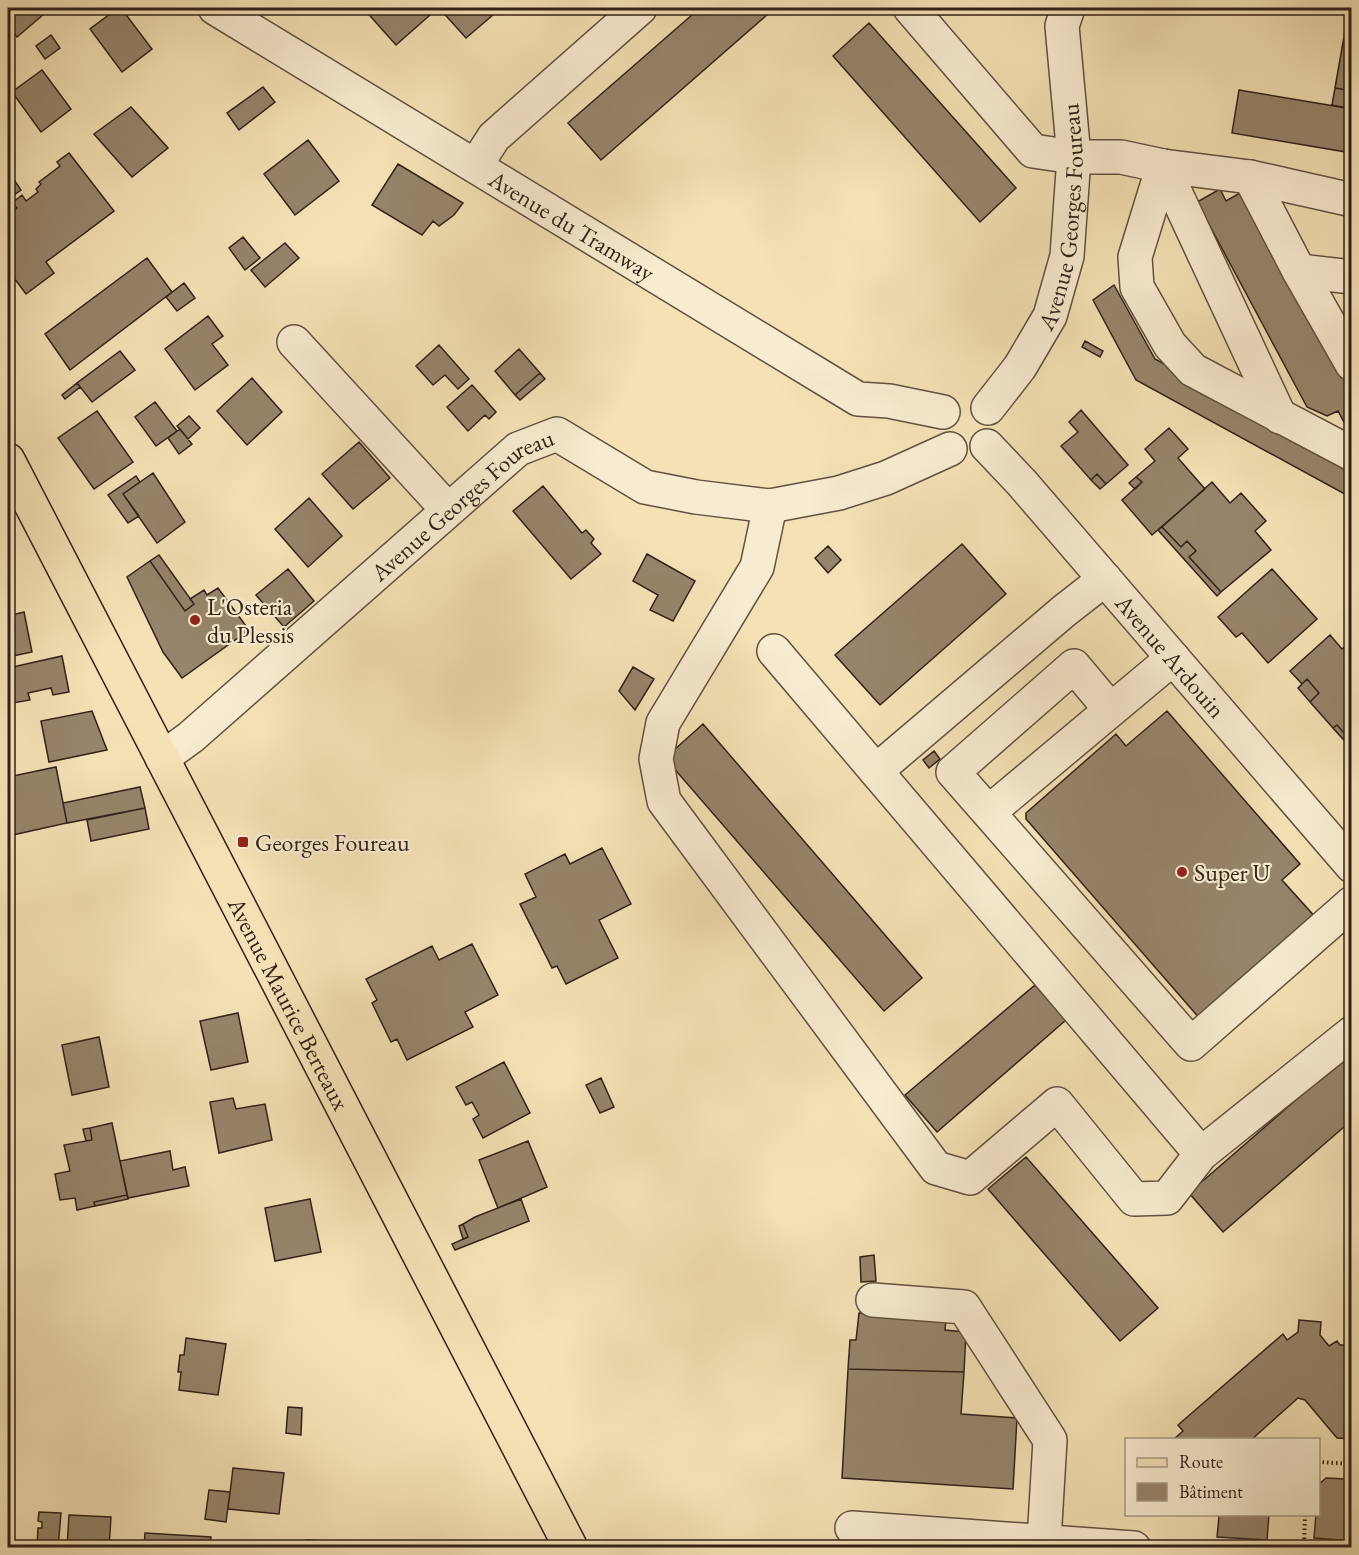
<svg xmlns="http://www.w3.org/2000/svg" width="1359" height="1555" font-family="'EB Garamond',serif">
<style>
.building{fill:#96856b;stroke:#30211a;stroke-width:1.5}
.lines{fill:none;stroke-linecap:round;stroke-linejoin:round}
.minor-casing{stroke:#615141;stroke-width:36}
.major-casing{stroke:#30211a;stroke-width:36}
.path{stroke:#30211a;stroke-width:4;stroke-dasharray:1.5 3;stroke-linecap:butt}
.minor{stroke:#f8ecd0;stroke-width:33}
.major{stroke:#f4e2b6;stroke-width:33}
.poi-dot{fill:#8f2418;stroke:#f8ecd0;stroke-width:2}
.labels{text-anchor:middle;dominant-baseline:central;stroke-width:4.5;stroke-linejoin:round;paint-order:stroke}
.street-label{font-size:24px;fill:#30211a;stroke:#f8ecd0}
.poi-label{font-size:24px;fill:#30211a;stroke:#f8ecd0;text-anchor:start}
</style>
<rect width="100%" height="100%" fill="#f4e2b6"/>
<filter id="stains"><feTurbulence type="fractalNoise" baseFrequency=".00333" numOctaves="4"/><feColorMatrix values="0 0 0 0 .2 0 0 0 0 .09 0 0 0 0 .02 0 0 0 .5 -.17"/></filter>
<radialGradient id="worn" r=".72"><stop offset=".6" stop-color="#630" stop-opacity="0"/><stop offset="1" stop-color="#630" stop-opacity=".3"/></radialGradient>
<!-- building -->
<path class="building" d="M8,8H51L17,37L8,27Z
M118,8H121L152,49L122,72L90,29Z
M363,8H438L396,45Z
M439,8H501L466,38Z
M700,8H762L768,14L601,160L568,123Z
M1349,8H1352V91L1335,88Z
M869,23L1016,188L980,222L833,56Z
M51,35L60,48L45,59L36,46Z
M42,70L71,109L41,132L12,92Z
M263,87L275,102L239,130L227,113Z
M1335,88L1352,91V109L1332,105Z
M1239,90L1352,109V153L1232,133Z
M131,107L168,148L132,177L94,134Z
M308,140L339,181L295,215L264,174Z
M69,153L114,211L46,262L54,273L26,294L8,270V216L17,208L12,203L22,195L26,201L38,192L36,189L41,184L39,182L60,166L57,162Z
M398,164L463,203L454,215L439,226L433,221L422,235L372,205Z
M8,171L21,190L8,199Z
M1220,189L1226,201L1247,189L1352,385V430H1348L1338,411L1327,416L1307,407L1197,202Z
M243,237L260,258L245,270L229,248Z
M285,243L299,258L265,287L251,270Z
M147,258L172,292L70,370L45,334Z
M184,283L195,298L177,311L166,297Z
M1114,285L1155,359L1352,467V498L1136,380L1093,300Z
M208,316L223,336L212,344L228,365L195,390L165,349Z
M1085,341L1103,351L1100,357L1082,347Z
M439,345L469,379L458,389L445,375L433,385L416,366Z
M519,349L540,373L515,395L495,371Z
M120,351L135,370L92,402L77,383Z
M540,373L545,379L520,400L515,395Z
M252,378L282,412L247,445L217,411Z
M77,383L80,387L65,399L62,395Z
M472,385L496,412L489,419L485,415L468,431L447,407Z
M155,402L177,431L156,446L135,417Z
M1081,410L1128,465L1106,484L1097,474L1091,480L1061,446L1078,432L1069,422Z
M97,411L133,462L94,489L58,438Z
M189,416L200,428L188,439L177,426Z
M1169,428L1188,449L1178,458L1205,489L1152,535L1122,500L1142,482L1136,477L1155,461L1145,449Z
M180,429L192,444L179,454L168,438Z
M359,442L390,478L353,509L322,474Z
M153,473L185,522L157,543L123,494Z
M1097,474L1106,484L1100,489L1091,480Z
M136,476L140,482L123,494L139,516L128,523L108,495Z
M1136,477L1142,482L1135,489L1129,483Z
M1212,482L1230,503L1241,493L1266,521L1255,531L1271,550L1221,592L1189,557L1196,551L1187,541L1181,547L1162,527Z
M543,486L582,533L586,530L594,539L591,543L601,554L571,579L513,511Z
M309,498L342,536L308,567L275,529Z
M1162,527L1181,547L1187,541L1196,551L1189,557L1221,592L1217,596L1158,530Z
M962,544L1006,594L880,705L835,655Z
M828,546L841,560L828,573L815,558Z
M647,554L695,581L673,621L650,610L658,595L633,581Z
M159,555L194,604L185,611L150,561Z
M150,561L185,611L194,604L190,599L204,590L207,595L218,588L249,630L182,678L163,652L127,577Z
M288,569L314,601L284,627L256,595Z
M1272,569L1317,619L1268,663L1242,633L1236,637L1218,617Z
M24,612L32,652L8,657V616Z
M1330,635L1342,649L1344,647L1352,655V742L1337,725L1333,728L1310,702L1319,693L1307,679L1302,684L1290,671Z
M62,656L69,692L53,695L51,688L28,693L30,700L13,703L8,668Z
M633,667L654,679L635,710L619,691Z
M1307,679L1319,693L1310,702L1298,688Z
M92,711L107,750L49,762L41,721Z
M1167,711L1300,864L1282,880L1317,919L1201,1020L1026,819V813L1116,734L1126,746Z
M703,724L922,978L884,1011L665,758Z
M1337,725L1352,742V749L1333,728Z
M934,751L940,759L929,768L923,760Z
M56,767L67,823L8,836V777Z
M140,787L145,808L67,823L63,803Z
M145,808L149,829L91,841L87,820Z
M602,848L631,904L599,920L618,958L566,984L557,966L552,968L520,904L536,897L525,874L565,854L570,864Z
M472,944L498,995L465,1012L473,1027L407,1060L397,1039L391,1042L372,1003L377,1000L366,979L432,946L439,960Z
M1035,985L1066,1020L937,1132L905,1095Z
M238,1013L248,1062L211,1070L200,1021Z
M99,1037L109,1087L72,1095L62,1045Z
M1352,1051V1120L1223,1232L1189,1193Z
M504,1062L530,1113L483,1138L473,1119L479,1115L472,1102L466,1105L456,1087Z
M601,1078L614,1107L600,1113L586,1085Z
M233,1098L236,1109L265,1104L272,1140L219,1153L210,1102Z
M112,1123L127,1195L94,1202L95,1206L77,1210L75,1198L60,1200L55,1174L70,1171L64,1145L92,1140L90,1128Z
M90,1128L92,1140L86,1141L83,1129Z
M528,1141L547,1187L498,1208L479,1160Z
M170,1151L173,1170L185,1167L189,1186L128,1198L120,1161Z
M1026,1157L1158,1308L1120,1341L988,1189Z
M127,1195L128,1199L95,1206L94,1202Z
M310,1199L321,1252L275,1261L265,1208Z
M521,1199L529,1221L455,1250L452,1244L468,1237L463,1224L475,1217Z
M463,1224L468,1237L463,1239L459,1226Z
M874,1255L876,1281L861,1282L860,1257Z
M859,1313L946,1319L945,1330L966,1332L964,1372L848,1369L850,1340H856Z
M1299,1320L1321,1322L1320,1335L1329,1346L1337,1341L1340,1345H1346L1352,1352V1439L1337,1438L1305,1400L1298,1398L1251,1440H1173L1183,1431L1178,1425L1283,1334L1287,1340L1298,1332Z
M186,1338L226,1344L218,1395L179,1390L181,1372H178L180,1355H184Z
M848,1369L964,1372L961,1414L1017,1418L1013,1489L842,1478Z
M288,1407L302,1408L301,1435L286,1433Z
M233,1468L284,1473L279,1514L228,1509Z
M1326,1478L1346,1479L1352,1484V1541L1314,1538L1316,1514H1318V1485Z
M209,1490L230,1492L226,1522L205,1519Z
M39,1512L61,1513L58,1548L37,1546L38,1528H42V1522L38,1521Z
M1217,1514H1269L1267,1540L1217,1537L1219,1517Z
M69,1515L111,1517L109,1548H67Z
M145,1533L211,1537L210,1548H144Z
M306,1540L366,1543V1548H306Z"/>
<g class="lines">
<!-- minor casing -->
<g class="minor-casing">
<g id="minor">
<path id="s1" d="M215,8L858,399L889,401L943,412"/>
<path d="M910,8L1033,151L1074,157H1121L1163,166L1250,177L1352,200"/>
<path d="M476,165L494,137L640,8"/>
<path d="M1163,166L1135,257L1137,287L1170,345L1193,370L1352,454"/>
<path d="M1163,166L1280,417"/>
<path d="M1250,177L1299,271L1352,364"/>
<path d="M1299,271L1352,277"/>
<path d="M294,342L448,510"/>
<path id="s2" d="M988,408L1020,367L1050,316L1067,256L1074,157L1062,26L1068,8"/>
<path id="s3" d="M987,446L1022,483L1352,866"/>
<path d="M770,506L757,567L663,723L656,759L664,801L936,1168L970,1178L1057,1104L1134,1199L1167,1198L1201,1154L1352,1033"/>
<path d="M774,651L1201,1154"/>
<path d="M1110,709L1074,666L953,772L1191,1044L1352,903"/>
<path id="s4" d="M162,758L191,737L518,449L557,434L645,487L696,497L770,506L839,493L886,478L950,449"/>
<path d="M876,771L1064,611L1105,579"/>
<path d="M989,812L1173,658"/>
<path d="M873,1300L964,1307L1050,1440L1044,1541"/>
<path d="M852,1528L1134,1548"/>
</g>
</g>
<!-- major casing -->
<g class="major-casing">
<g id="major">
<path id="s5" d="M8,460L571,1548"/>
</g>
</g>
<!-- path -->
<path class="path" d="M1318,1462L1352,1464
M1304,1548L1305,1514"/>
<!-- minor -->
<use href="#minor" class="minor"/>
<!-- major -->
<use href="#major" class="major"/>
</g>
<!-- markers -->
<g class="poi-dot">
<circle cx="195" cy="620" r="6"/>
<rect x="237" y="836" width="12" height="12" rx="3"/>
<circle cx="1182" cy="872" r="6"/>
</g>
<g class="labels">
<!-- street labels -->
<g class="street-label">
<text stroke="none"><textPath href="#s2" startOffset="212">Avenue Georges Foureau</textPath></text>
<text stroke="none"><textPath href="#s1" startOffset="418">Avenue du Tramway</textPath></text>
<text stroke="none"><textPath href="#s4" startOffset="394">Avenue Georges Foureau</textPath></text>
<text stroke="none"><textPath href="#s3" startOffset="279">Avenue Ardouin</textPath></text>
<text stroke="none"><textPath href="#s5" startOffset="612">Avenue Maurice Berteaux</textPath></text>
</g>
<!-- poi labels -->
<g class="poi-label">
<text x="207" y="606">L'Osteria<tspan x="207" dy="28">du Plessis</tspan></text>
<text x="255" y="842">Georges Foureau</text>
<text x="1194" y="872">Super U</text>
</g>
</g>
<!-- margin -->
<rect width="1359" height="1555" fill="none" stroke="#f4e2b6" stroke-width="30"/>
<rect x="9" y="9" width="1341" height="1537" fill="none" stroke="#30211a" stroke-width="3"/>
<rect x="15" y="15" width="1329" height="1525" fill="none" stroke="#30211a" stroke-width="1.5"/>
<!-- legend -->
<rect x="1125" y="1438" width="195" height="78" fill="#f8ecd0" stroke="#a89b87" stroke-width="1.5"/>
<rect x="1137" y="1458" width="30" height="9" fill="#f4e2b6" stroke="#a89b87" stroke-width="1.5"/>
<text x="1179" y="1468" font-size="18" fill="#30211a">Route</text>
<rect x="1137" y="1483" width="30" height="18" fill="#96856b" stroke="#a89b87" stroke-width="1.5"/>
<text x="1179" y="1498" font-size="18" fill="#30211a">Bâtiment</text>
<rect width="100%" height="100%" filter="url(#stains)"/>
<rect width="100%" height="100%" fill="url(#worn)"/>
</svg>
